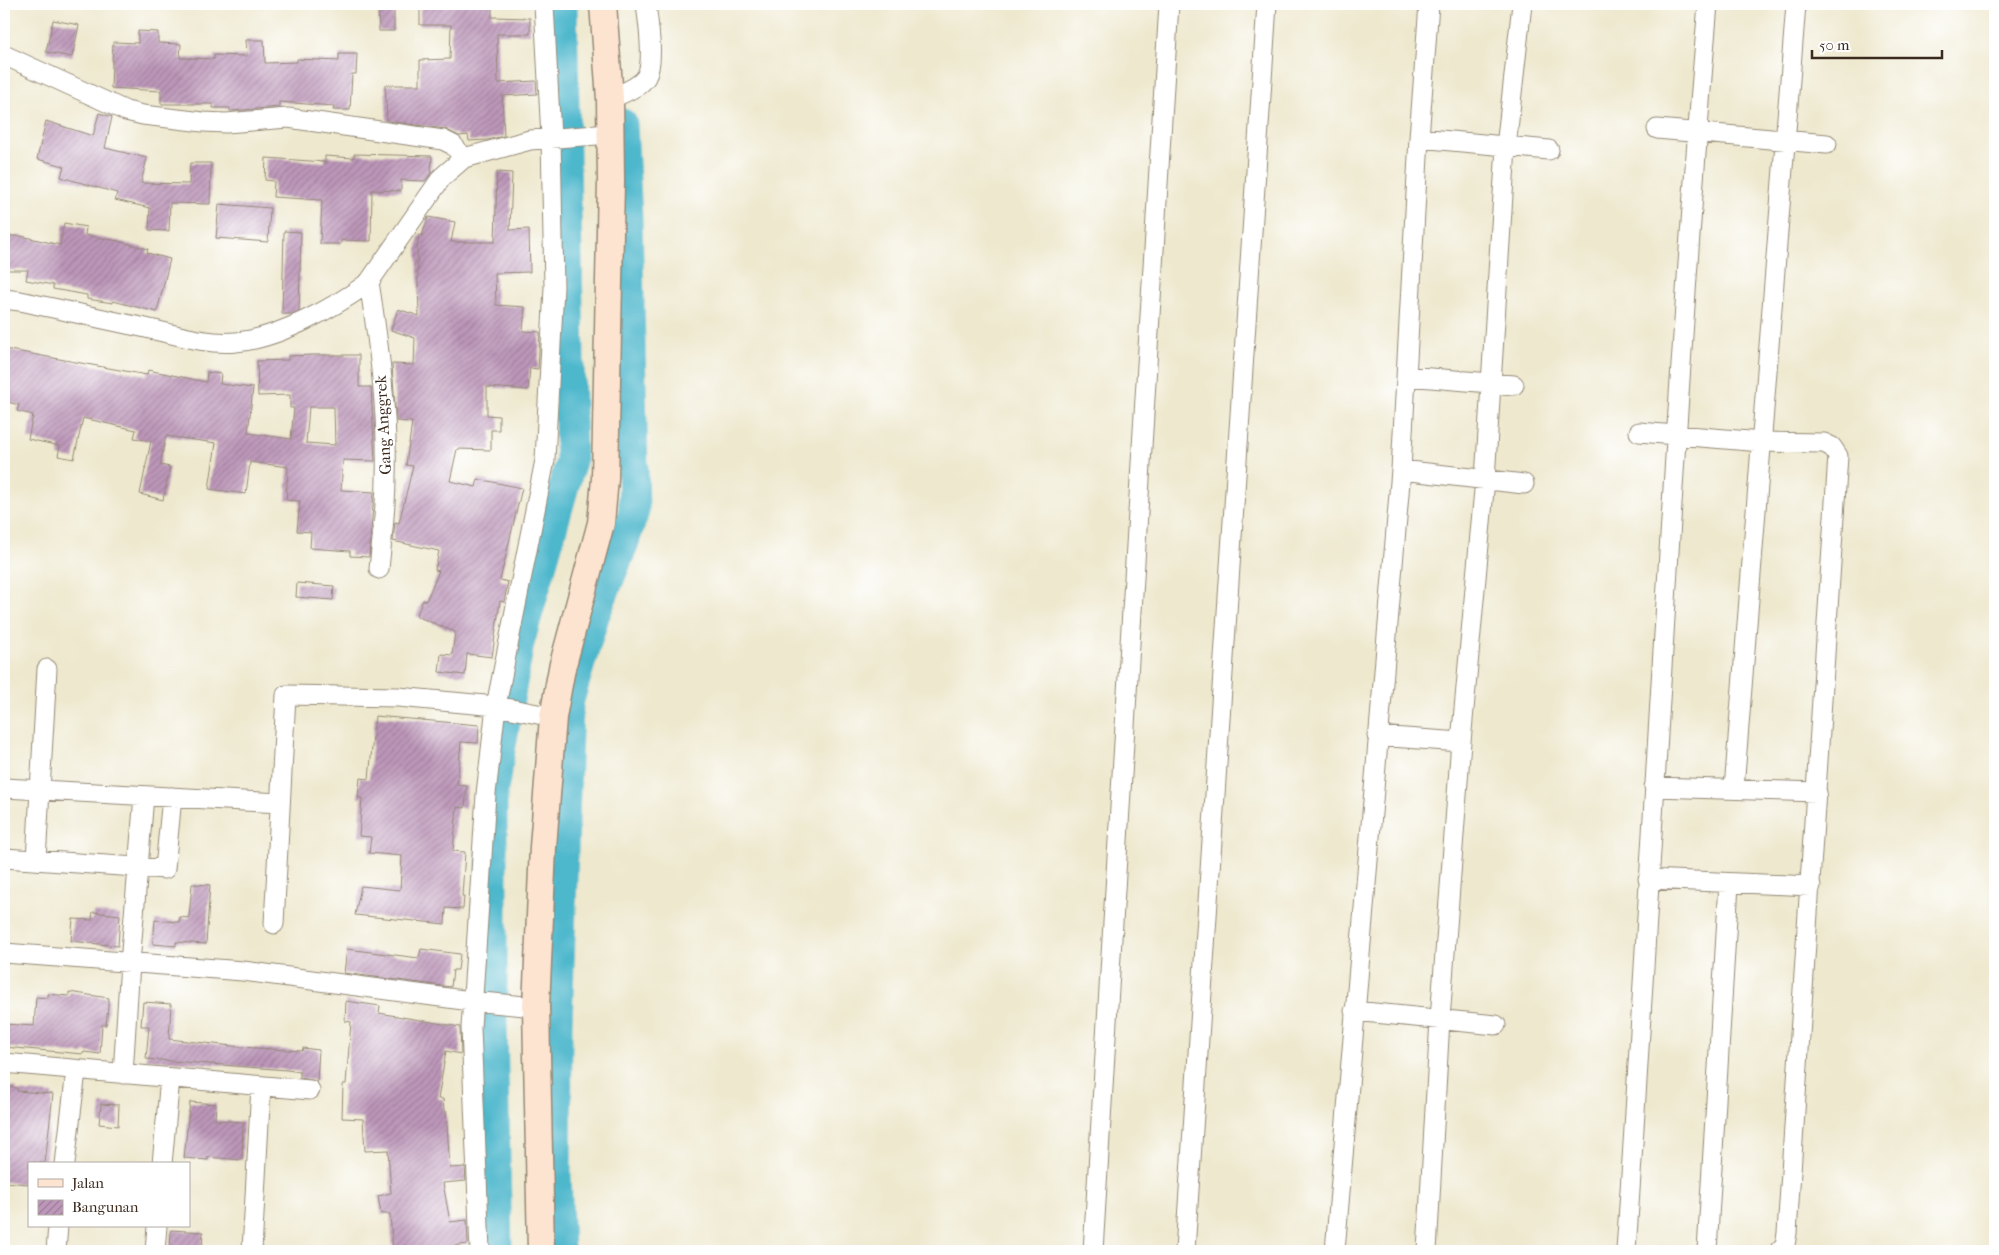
<svg xmlns="http://www.w3.org/2000/svg" width="1999" height="1255" font-family="'IM FELL French Canon',serif">
<style>
.lines{fill:none;stroke-linecap:round;stroke-linejoin:round}
.river{stroke:#4eb7cc;stroke-width:31}
.building{fill:url(#building-hatch);fill-rule:evenodd}
.street-casing{stroke:#948976;stroke-width:21}
.secondary-casing{stroke:#948976;stroke-width:29}
.street{stroke:#fff;stroke-width:19}
.secondary{stroke:#fde4d1;stroke-width:26}
.labels{text-anchor:middle;dominant-baseline:central;stroke-width:4;stroke-linejoin:round;paint-order:stroke}
.street-label{font-size:16px;fill:#3b2a1e;stroke:#fff}
</style>
<defs>
<pattern id="building-hatch" width="6" height="6" patternUnits="userSpaceOnUse" patternTransform="scale(1.25)"><rect width="6" height="6" fill="#bd97ba"/><path d="M-1 1l2-2M0 6l6-6M5 7l2-2" fill="none" stroke="#9b7b97"/></pattern>
</defs>
<rect width="100%" height="100%" fill="#fff"/>
<filter id="ink" filterUnits="userSpaceOnUse"><feTurbulence type="fractalNoise" baseFrequency=".02" numOctaves="2"/><feDisplacementMap in="SourceGraphic" scale="10" xChannelSelector="R" yChannelSelector="G"/><feConvolveMatrix kernelMatrix="1 2 1 2 8 2 1 2 1" color-interpolation-filters="sRGB"/></filter>
<filter id="wash" filterUnits="userSpaceOnUse"><feTurbulence type="fractalNoise" baseFrequency=".0096" numOctaves="4" result="noise"/><feDisplacementMap in="SourceGraphic" scale="20" xChannelSelector="R" yChannelSelector="G"/><feGaussianBlur stdDeviation="1.12" result="paint"/><feColorMatrix in="noise" values="0 0 0 0 0 0 0 0 0 0 0 0 0 0 0 0 0 1.4 0 .05"/><feComposite in="paint" operator="in"/></filter>
<g filter="url(#wash)">
<rect width="100%" height="100%" fill="#eee8ce"/>
<g class="lines">
<!-- river -->
<path class="river" d="M497,1251L492,1025V795L519,643L571,461L562,4
M559,1251L556,1175L557,1024L568,703L594,616L622,547L634,511L627,218L622,124"/>
</g>
<g id="blocks">
<!-- building -->
<path class="building" d="M378,4H394V31H379Z
M420,4H492V17L530,18V34H497L498,83L536,81L537,94L502,96L504,136L487,140L469,141L468,135L459,136L445,129L387,121L385,85H420V60L450,59L451,25H420Z
M53,20L79,25L72,57L46,52Z
M138,31L158,32V43L181,44L180,58L214,59V55L247,56L246,40H264L265,63L297,62V59L339,61V54H357L356,74H352L350,110H333L334,106L279,102V107L230,111V108H213V104H161V91L111,88L113,42L138,43Z
M99,113L112,117L105,148L147,158L141,183L189,184L190,163H211L210,204L170,203L169,231L149,230L150,208L115,200L117,193L61,177L64,166L37,159L46,121L93,136Z
M354,154L432,156L431,173L425,181L401,180V191L372,190L371,241L341,240V244H320L322,200L273,197L274,181L265,180L266,158L325,162V156L354,158Z
M497,172L512,173L510,230L529,229L530,272L495,273L496,305L525,307L523,331L540,332L538,369L530,368L528,390L487,387V415L499,416V430H491V450L457,449L450,481L476,487L478,479L522,488L500,580L508,582L504,602L500,601L492,657L467,654L465,675L439,672L441,654L452,655L455,632L416,616L423,600L426,601L439,571L435,570L439,551L393,541L395,522L399,523L413,466L406,465L412,422L396,421L392,364L414,365L415,338L391,330L398,309L419,316L417,247L419,235L422,236L428,217L455,222L451,242H495Z
M219,204L270,208L268,242L216,238Z
M64,223L86,227L85,235L118,241L148,249L147,253L170,259L157,312L113,301V303L87,299V295L53,289V285L26,280L28,270H4V236H21L60,245Z
M284,231L301,232L299,311L292,314H282Z
M4,349L147,375L148,370L206,382L207,372L221,374L220,384L253,388L248,433L291,439L294,408H290V395L258,396L257,361L288,360V356L312,355H359V387H371L375,461L343,460L341,490L374,492L369,557L350,556V551L310,548L311,532L297,531L300,501L286,500L288,467L250,462L246,494L209,489L216,443L166,436L160,465L170,467L163,500L140,494L151,441L134,438L136,430L83,418L74,459L58,456L60,446L28,439L33,415L17,411L19,405L4,401ZM309,407H334L335,445L306,443Z
M297,583L334,586L333,600L296,597Z
M375,716L479,725L478,743L461,742L457,785L467,786L465,808L457,807L453,851L465,852L462,896H464L463,909L446,908L445,924L355,915L361,886L400,890L402,856L369,853L371,837L359,836L362,798H358L360,778L369,779Z
M192,884L210,885L206,944L176,942V946L153,944L155,920L179,922L180,917L189,918Z
M93,912L120,915L118,946L71,941L73,919L92,920Z
M347,949L419,958L421,949L460,954L458,970H453L451,987L344,973Z
M69,992L109,998L106,1025H102L100,1054L84,1052L83,1054L4,1047V1024L34,1026L36,997L48,998V994L69,996Z
M346,1001L380,1006L379,1013L460,1027L461,1054L446,1051L438,1099H443L444,1111H446L450,1168L465,1167L466,1181L443,1183L450,1222L467,1220L468,1244L453,1246V1251H393L390,1214H381L378,1196L391,1193L388,1150L365,1151L363,1119L342,1118L343,1084H346L351,1022L345,1021Z
M143,1002L171,1004L169,1039L241,1047L302,1051L303,1048L319,1050L317,1081L300,1078V1072L287,1070L146,1059L149,1026H141Z
M4,1086L17,1088V1091L53,1094L45,1163L29,1162V1184L4,1182Z
M190,1102L216,1104L215,1120L243,1122L242,1160L208,1157V1160L184,1158Z
M101,1104L119,1105L118,1126L99,1124Z
M171,1230L203,1232L202,1249L196,1248V1251H170Z"/>
</g>
</g>
<g filter="url(#ink)">
<use href="#blocks" fill-opacity="0" stroke="#948976" stroke-width="1"/>
<g class="lines">
<!-- street casing -->
<g class="street-casing">
<path id="street" d="M4,55L126,111L143,115L203,122L226,123L288,118L443,140L453,145L464,158
M610,99C621,94 640,87 646,77C655,62 648,21 646,4
M1657,129L1827,144
M1419,138L1549,150
M369,282C379,346 388,412 386,477C386,508 382,538 379,569
M4,299L20,301C63,310 106,320 150,329C177,335 208,345 236,342C277,339 336,307 369,282L442,177L464,158L530,140L610,134
M1407,376L1514,385
M1639,432L1762,442L1824,443L1832,447L1838,456L1787,1233L1785,1245L1779,1251
M1401,470L1524,484
M1377,736L1461,742
M1654,787L1817,792
M4,788L280,803
M1734,789L1796,4
M4,858L165,869L172,797
M36,860L47,669
M1648,879L1811,886
M274,924L286,695L398,697L496,706L553,717
M4,953L243,971L471,1001L536,1007
M1354,1011L1496,1025
M4,1063L310,1090
M123,1074L130,963L144,796
M65,1164L76,1071
M162,1164L170,1078
M56,1251L58,1226
M155,1251L157,1226
M252,1251L261,1086
M480,1251L471,1028L486,794L496,706L545,460L554,287L551,138L544,4
M1093,1251L1169,4
M1185,1251L1267,4
M1335,1251L1401,470L1419,138L1429,4
M1427,1251L1440,1019L1461,742L1485,479L1506,147L1522,4
M1626,1251C1654,836 1673,419 1708,4
M1707,1251L1729,884"/>
</g>
<!-- secondary casing -->
<g class="secondary-casing">
<path id="secondary" d="M541,1251L536,1007L543,847L553,717L562,668L601,523L605,479L611,181L610,99L603,4"/>
</g>
<!-- street -->
<use href="#street" class="street"/>
<!-- secondary -->
<use href="#secondary" class="secondary"/>
</g>
</g>
<g class="labels">
<!-- street labels -->
<g class="street-label">
<text transform="translate(383 425) rotate(-93)">Gang Anggrek</text>
</g>
</g>
<!-- margin -->
<rect width="1999" height="1255" fill="none" stroke="#fff" stroke-width="20"/>
<!-- legend -->
<rect x="28" y="1162" width="162" height="65" fill="#ffffff" stroke="#b1aaa5"/>
<rect x="38" y="1179" width="25" height="8" fill="#fde4d1" stroke="#b1aaa5"/>
<text x="72" y="1188" font-size="15" fill="#3b2a1e">Jalan</text>
<rect x="38" y="1200" width="25" height="15" fill="url(#building-hatch)" stroke="#b1aaa5"/>
<text x="72" y="1212" font-size="15" fill="#3b2a1e">Bangunan</text>
<!-- scale -->
<path d="M1812 50v8h130v-8" fill="none" stroke="#3b2a1e" stroke-width="2.5"/>
<text x="1819" y="50" font-size="15" fill="#3b2a1e" stroke="#ffffff" stroke-width="4" paint-order="stroke">50 m</text>
</svg>
